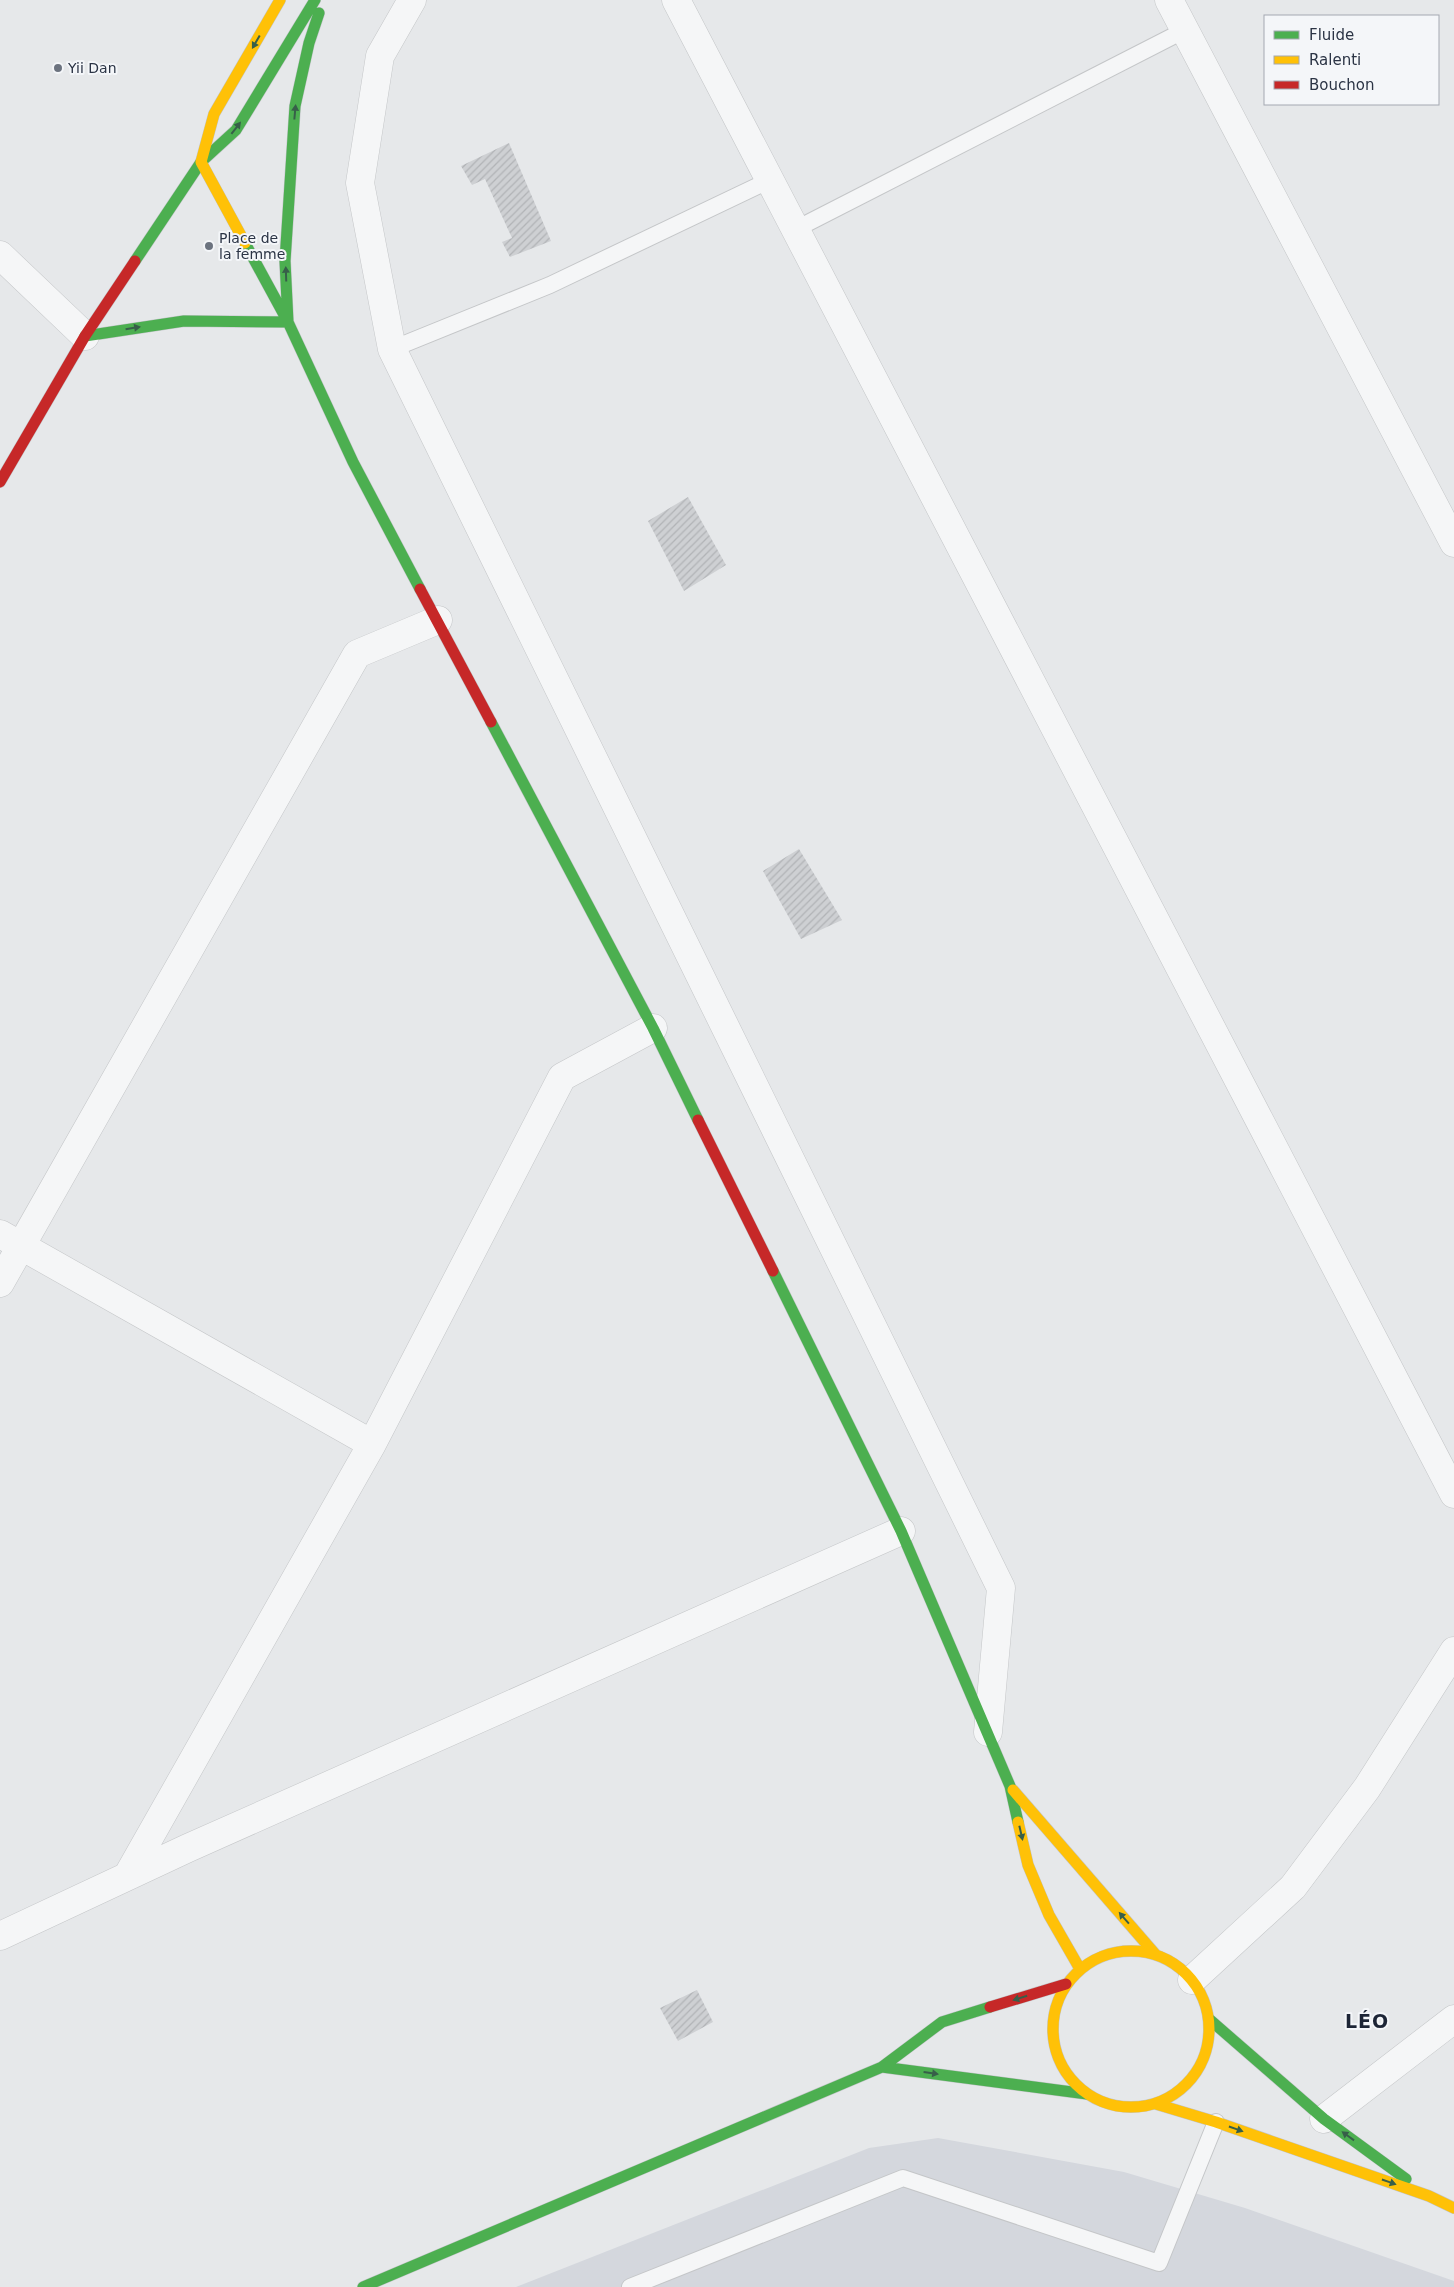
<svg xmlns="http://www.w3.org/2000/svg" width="1454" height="2287" font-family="'DejaVu Sans',sans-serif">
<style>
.built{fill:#d4d7dd}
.building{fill:url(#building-hatch)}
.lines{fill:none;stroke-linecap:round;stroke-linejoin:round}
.lane-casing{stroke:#c4c6c8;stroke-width:18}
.street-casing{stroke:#c4c6c8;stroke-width:29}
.fast-casing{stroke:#c2c5c8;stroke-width:12}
.slow-casing{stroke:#c2c5c8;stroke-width:12}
.jam-casing{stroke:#c2c5c8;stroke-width:12}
.lane{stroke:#f5f6f7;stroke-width:16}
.street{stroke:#f5f6f7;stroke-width:28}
.fast{stroke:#4caf50;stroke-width:11}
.slow{stroke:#ffc107;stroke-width:11}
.jam{stroke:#c62828;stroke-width:11}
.oneway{fill:#375f49}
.poi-dot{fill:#6c737f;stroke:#f4f6f9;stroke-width:2}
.labels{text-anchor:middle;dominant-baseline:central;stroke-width:4;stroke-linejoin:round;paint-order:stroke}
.poi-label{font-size:14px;fill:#2b3445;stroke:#f4f6f9;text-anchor:start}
.district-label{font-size:19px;font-weight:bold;letter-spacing:1px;fill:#1d2536;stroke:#f4f6f9}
</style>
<defs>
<pattern id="building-hatch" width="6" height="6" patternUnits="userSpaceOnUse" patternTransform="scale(1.25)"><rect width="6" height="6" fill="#ced0d3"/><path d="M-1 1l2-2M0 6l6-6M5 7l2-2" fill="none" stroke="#b1b3b6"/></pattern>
</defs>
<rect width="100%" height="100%" fill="#e6e8ea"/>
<!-- built -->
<path class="built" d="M938,2138L1124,2172L1245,2208L1454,2281V2287H516L869,2148Z"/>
<!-- building -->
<path class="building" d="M509,143L551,241L510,257L502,242L512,238L485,179L472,185L461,166Z
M688,497L726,565L684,591L648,521Z
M799,849L842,920L801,939L763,871Z
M697,1990L713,2022L678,2041L660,2008Z"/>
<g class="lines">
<!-- lane casing -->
<g class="lane-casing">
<path id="lane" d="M796,229L1185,30
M392,349L550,285L770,180
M630,2287L903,2178L1159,2263L1216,2122"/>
</g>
<!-- street casing -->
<g class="street-casing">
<path id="street" d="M412,0L380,56L360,183L392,349L1001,1588L988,1732
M676,0L1454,1494
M1169,0L1454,543
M0,255L85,336
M0,1234L372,1444
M0,1283L357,654L438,620
M128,1875L372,1444L562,1077L653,1028
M0,1936L188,1848L901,1531
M1192,1980L1293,1887L1367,1788L1454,1651
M1324,2119L1454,2019"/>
</g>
<!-- fast casing -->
<g class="fast-casing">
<path id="fast" d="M245,243L288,322L353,462L420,589
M135,261L201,162L236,130L315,0
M85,336L184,321L288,322L285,261L295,106L309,43L319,13
M491,722L653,1028L698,1120
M773,1271L901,1531L1010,1786L1018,1822
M1209,2019L1324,2119L1406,2179
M882,2067L1087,2094
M363,2287L882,2067L942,2022L990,2007"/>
</g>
<!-- slow casing -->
<g class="slow-casing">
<path id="slow" d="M245,243L201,162L214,114L280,0
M1013,1790L1156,1955
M1018,1822L1028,1865L1049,1915L1080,1969
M1053 2029a78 78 0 1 1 156 0a78 78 0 1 1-156 0Z
M1156,2104L1216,2122L1429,2196L1454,2208"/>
</g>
<!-- jam casing -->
<g class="jam-casing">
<path id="jam" d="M0,482L85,336L135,261
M420,589L491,722
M698,1120L773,1271
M990,2007L1066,1984"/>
</g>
<!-- lane -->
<use href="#lane" class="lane"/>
<!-- street -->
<use href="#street" class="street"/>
<!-- fast -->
<use href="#fast" class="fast"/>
<!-- slow -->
<use href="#slow" class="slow"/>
<!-- jam -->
<use href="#jam" class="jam"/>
</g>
<!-- one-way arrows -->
<defs><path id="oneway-solid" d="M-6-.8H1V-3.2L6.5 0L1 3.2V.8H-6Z" transform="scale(1.25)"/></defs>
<g class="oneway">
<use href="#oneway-solid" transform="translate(256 42) rotate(120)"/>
<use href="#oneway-solid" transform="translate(295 112) rotate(-85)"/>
<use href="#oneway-solid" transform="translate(236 128) rotate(-52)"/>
<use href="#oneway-solid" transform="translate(286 274) rotate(-92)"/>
<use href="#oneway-solid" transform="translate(133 328) rotate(-9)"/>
<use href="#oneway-solid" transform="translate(1021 1833) rotate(77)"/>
<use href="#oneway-solid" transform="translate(1124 1918) rotate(-131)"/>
<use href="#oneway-solid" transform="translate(1020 1998) rotate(163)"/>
<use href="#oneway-solid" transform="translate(931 2073) rotate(8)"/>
<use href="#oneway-solid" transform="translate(1236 2129) rotate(19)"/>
<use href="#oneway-solid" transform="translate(1348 2136) rotate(-144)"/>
<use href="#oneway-solid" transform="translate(1389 2182) rotate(19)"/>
</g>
<!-- markers -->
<g class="poi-dot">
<circle cx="58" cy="68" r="5"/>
<circle cx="209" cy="246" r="5"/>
</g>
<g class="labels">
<!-- poi labels -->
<g class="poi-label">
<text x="68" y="68">Yii Dan</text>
<text x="219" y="238">Place de<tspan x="219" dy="16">la femme</tspan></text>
</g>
<!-- district labels -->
<g class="district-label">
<text x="1367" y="2021">LÉO</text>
</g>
</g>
<!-- legend -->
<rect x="1264" y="15" width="175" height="90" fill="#f4f6f9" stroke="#a4a8b1"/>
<rect x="1274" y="31" width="25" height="8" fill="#4caf50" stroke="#a4a8b1"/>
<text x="1309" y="40" font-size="15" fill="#2b3445">Fluide</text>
<rect x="1274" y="56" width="25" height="8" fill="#ffc107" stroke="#a4a8b1"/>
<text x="1309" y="65" font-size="15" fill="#2b3445">Ralenti</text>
<rect x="1274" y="81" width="25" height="8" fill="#c62828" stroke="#a4a8b1"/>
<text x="1309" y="90" font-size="15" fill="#2b3445">Bouchon</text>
</svg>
